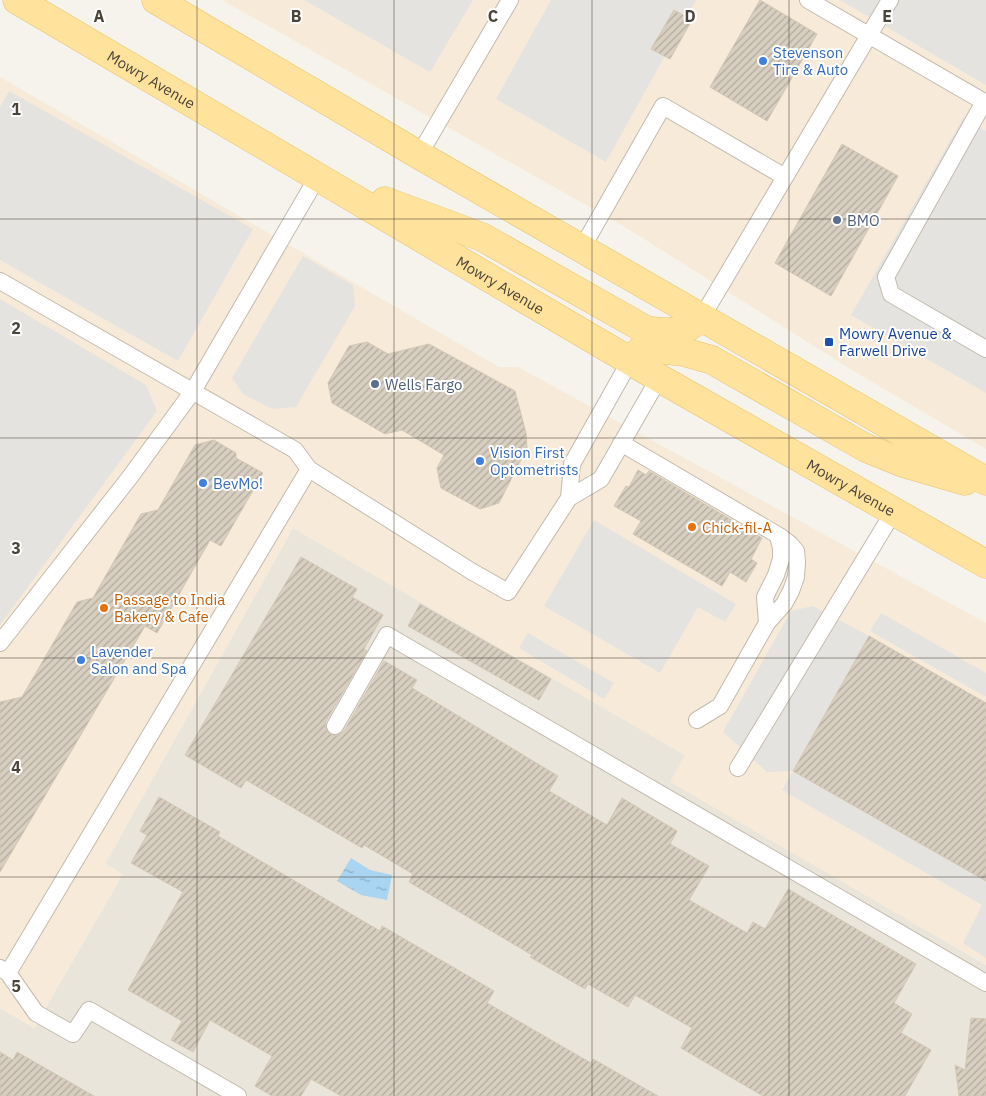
<svg xmlns="http://www.w3.org/2000/svg" width="986" height="1096" font-family="'IBM Plex Sans',sans-serif">
<style>
.residential{fill:#eae5da}
.commercial{fill:#f7ead8}
.parking{fill:#e5e3e0}
.water{fill:url(#water-ripples)}
.building{fill:url(#building-hatch);stroke:#d3c7b4}
.lines{fill:none;stroke-linecap:round;stroke-linejoin:round}
.service-casing{stroke:#c2bbae;stroke-width:18}
.primary-casing{stroke:#e6c16a;stroke-width:29}
.service{stroke:#fff;stroke-width:16}
.primary{stroke:#ffe39c;stroke-width:28}
.grid{fill:none;stroke:#4b4439;stroke-width:1;stroke-opacity:0.55}
.shop-dot{fill:#3f7fe0;stroke:#fff;stroke-width:2}
.service-dot{fill:#5c6f8a;stroke:#fff;stroke-width:2}
.transit-dot{fill:#1a4fb4;stroke:#fff;stroke-width:2}
.food-dot{fill:#e8710a;stroke:#fff;stroke-width:2}
.labels{text-anchor:middle;dominant-baseline:central;stroke-width:4;stroke-linejoin:round;paint-order:stroke}
.shop-label{font-size:15px;fill:#366cbe;stroke:#fff;text-anchor:start}
.street-label{font-size:15px;fill:#4b4439;stroke:#fff}
.service-label{font-size:15px;fill:#4e5e75;stroke:#fff;text-anchor:start}
.transit-label{font-size:15px;fill:#164399;stroke:#fff;text-anchor:start}
.food-label{font-size:15px;fill:#c56008;stroke:#fff;text-anchor:start}
.grid-label{font-size:16px;text-anchor:middle;font-weight:bold;fill:#4b4439;stroke:#fff;stroke-width:4;stroke-linejoin:round;paint-order:stroke}
</style>
<defs>
<pattern id="water-ripples" width="26" height="14" patternUnits="userSpaceOnUse" patternTransform="scale(1.25)"><rect width="26" height="14" fill="#a9d4f2"/><path d="M2 4q2-2 4 0t4 0M15 11q2-2 4 0t4 0" fill="none" stroke="#8caec5"/></pattern>
<pattern id="building-hatch" width="6" height="6" patternUnits="userSpaceOnUse" patternTransform="scale(1.25)"><rect width="6" height="6" fill="#d8cfc1"/><path d="M-1 1l2-2M0 6l6-6M5 7l2-2" fill="none" stroke="#b1aa9e"/></pattern>
</defs>
<rect width="100%" height="100%" fill="#f6f3ec"/>
<!-- residential -->
<path class="residential" d="M293,528L685,755L671,782L986,965V1096H0V1008L34,1028L123,874L105,864Z"/>
<!-- commercial -->
<path class="commercial" d="M222,0H986V449L852,370L625,227Z
M0,77L499,367H518L986,623V965L670,782L685,755L293,528L105,864L123,874L34,1028L0,1008Z"/>
<!-- parking -->
<path class="parking" d="M304,0H473L430,72Z
M551,0H696L606,162L496,99Z
M840,0H986V85Z
M9,91L253,229L178,361L0,260V107Z
M963,118L986,131V393L851,315Z
M303,256L353,285L355,306L296,407L272,409L243,394L232,378Z
M0,299L146,385L157,411L0,625Z
M594,520L736,604L725,622L698,607L660,673L544,606Z
M813,606L869,636L793,771L986,881V958L963,943L982,905L782,790L793,771L767,772L723,732L791,611Z
M881,613L986,673V697L870,631Z
M528,633L614,683L604,699L519,648Z"/>
<!-- water -->
<path class="water" d="M351,858L370,870L392,875L387,900L361,895L337,881Z"/>
<!-- building -->
<path class="building" d="M760,0L817,34L767,121L710,87Z
M674,10L692,20L670,59L651,49Z
M842,144L898,176L831,296L775,263Z
M367,342L388,354L429,344L515,391L526,433L527,448L499,503L480,509L441,488L437,468L444,455L402,430L385,434L332,403L328,383L349,346Z
M214,440L236,453V458L263,473L221,546L210,540L157,633L145,626L0,872V702L22,697L77,602L93,598L141,514L158,510L195,445Z
M638,470L646,475L649,471L762,538L751,559L757,563L746,582L730,572L722,586L633,534L641,521L614,506L626,486L629,487Z
M301,557L357,589L352,597L383,615L364,649L367,651L326,721L325,727L330,734L336,736L344,731L384,661L417,680L412,688L558,776L549,791L607,825L622,798L677,831L670,844L709,866L689,900L747,933L753,922L765,929L788,889L916,964L894,1003L912,1014L901,1033L931,1050L905,1096H763L681,1048L692,1028L635,995L628,1007L588,984L585,989L530,957L532,955L409,882L413,874L364,845L362,848L246,780L241,788L185,755Z
M420,604L551,679L539,700L408,626Z
M869,636L986,703V881L793,771Z
M159,797L220,832L218,836L380,931L382,926L494,991L487,1003L591,1063L593,1059L658,1096H341L311,1079L301,1096H272L255,1086L272,1056L210,1020L193,1052L171,1040L182,1021L128,990L183,892L131,863L147,835L140,831Z
M971,1018L986,1019V1096H959L955,1065L965,1070Z
M0,1052L13,1060L17,1052L94,1096H0Z"/>
<g class="lines">
<!-- service casing -->
<g class="service-casing">
<path id="service" d="M808,0L986,103
M984,102L886,277L891,294L986,349
M419,155L510,0
M582,248L663,106L785,177
M0,281L295,450L309,469L471,571L508,592L569,498L601,479L659,378
M702,317L890,0
M621,443L781,537L790,544L796,551L797,562L796,577L791,591L784,604L767,623L720,706L697,720
M569,498L572,464L630,361
M767,623L765,597L776,575L781,559V548L778,536
M0,643L130,477L193,391L318,176
M335,726L387,635L986,983
M738,768L894,511
M0,968L8,973L309,469
M8,973L36,1013L73,1034L89,1010L238,1096"/>
</g>
<!-- primary casing -->
<g class="primary-casing">
<g id="primary">
<path id="s1" d="M17,0L659,378L986,564"/>
<path d="M156,0L419,155L986,481"/>
<path d="M385,201L482,237L646,330C668,334 685,333 702,317"/>
<path d="M638,353L641,350L657,349L684,352L712,360L866,448L903,463L965,481"/>
</g>
</g>
<!-- service -->
<use href="#service" class="service"/>
<!-- primary -->
<use href="#primary" class="primary"/>
</g>
<!-- grid -->
<path class="grid" d="M197,0V1096M394,0V1096M592,0V1096M789,0V1096M0,219H986M0,438H986M0,658H986M0,877H986"/>
<!-- markers -->
<g class="shop-dot">
<circle cx="763" cy="61" r="5"/>
<circle cx="480" cy="461" r="5"/>
<circle cx="203" cy="483" r="5"/>
<circle cx="81" cy="660" r="5"/>
</g>
<g class="service-dot">
<circle cx="837" cy="220" r="5"/>
<circle cx="375" cy="384" r="5"/>
</g>
<rect class="transit-dot" x="824" y="337" width="10" height="10" rx="2.5"/>
<g class="food-dot">
<circle cx="692" cy="527" r="5"/>
<circle cx="104" cy="608" r="5"/>
</g>
<g class="labels">
<!-- shop labels -->
<g class="shop-label">
<text x="773" y="52">Stevenson<tspan x="773" dy="17">Tire &amp; Auto</tspan></text>
<text x="490" y="452">Vision First<tspan x="490" dy="17">Optometrists</tspan></text>
<text x="213" y="483">BevMo!</text>
<text x="91" y="651">Lavender<tspan x="91" dy="17">Salon and Spa</tspan></text>
</g>
<!-- street labels -->
<g class="street-label">
<text stroke="none"><textPath href="#s1" startOffset="156">Mowry Avenue</textPath></text>
<text stroke="none"><textPath href="#s1" startOffset="561">Mowry Avenue</textPath></text>
<text stroke="none"><textPath href="#s1" startOffset="966">Mowry Avenue</textPath></text>
</g>
<!-- service labels -->
<g class="service-label">
<text x="847" y="220">BMO</text>
<text x="385" y="384">Wells Fargo</text>
</g>
<!-- transit labels -->
<g class="transit-label">
<text x="839" y="333">Mowry Avenue &amp;<tspan x="839" dy="17">Farwell Drive</tspan></text>
</g>
<!-- food labels -->
<g class="food-label">
<text x="702" y="527">Chick-fil-A</text>
<text x="114" y="599">Passage to India<tspan x="114" dy="17">Bakery &amp; Cafe</tspan></text>
</g>
</g>
<g class="grid-label">
<text x="99" y="22">A</text>
<text x="296" y="22">B</text>
<text x="493" y="22">C</text>
<text x="690" y="22">D</text>
<text x="887" y="22">E</text>
<text x="16" y="115">1</text>
<text x="16" y="334">2</text>
<text x="16" y="554">3</text>
<text x="16" y="773">4</text>
<text x="16" y="992">5</text>
</g>
</svg>
